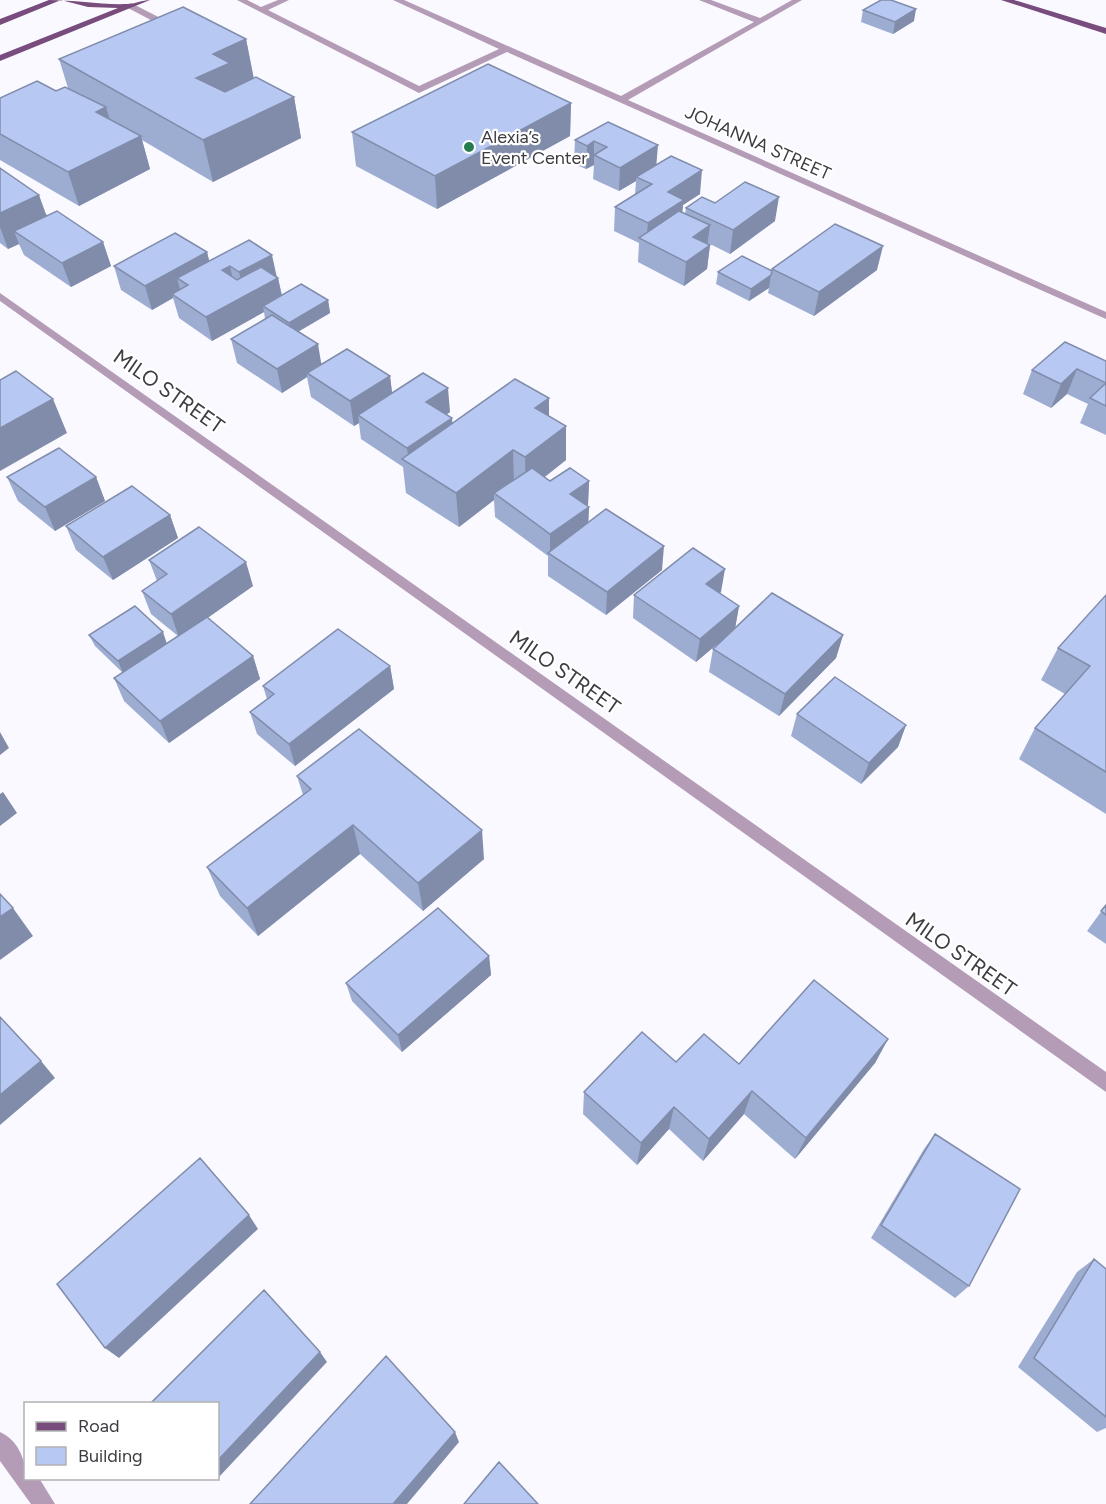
<svg xmlns="http://www.w3.org/2000/svg" width="1106" height="1504" font-family="Figtree,sans-serif">
<style>
.lines{fill:none;stroke-linecap:round;stroke-linejoin:round}
.minor{fill:#b49bb6;fill-rule:evenodd}
.major{fill:#784c7c;fill-rule:evenodd}
.wall{fill:#9dacd1}
.shaded-wall{fill:#808caa}
.building{fill:#b7c8f3;stroke:#808caa;stroke-width:1.5}
.poi-dot{fill:#267c4f;stroke:#fff;stroke-width:2}
.labels{text-anchor:middle;dominant-baseline:central;stroke-width:4.5;stroke-linejoin:round;paint-order:stroke}
.far-poi-label{font-size:18px;fill:#3d3c41;stroke:#fff;text-anchor:start}
.far-street-label{font-size:18px;fill:#3d3c41;stroke:#fff}
.street-label{font-size:21px;fill:#3d3c41;stroke:#fff}
</style>
<rect width="100%" height="100%" fill="#faf9ff"/>
<g class="lines">
<!-- minor -->
<path class="minor" d="M237,0H247L261,7L278,0H289L268,10L419,86L499,49L393,0H404L621,96L754,22L699,0H711L760,18L792,0H802L628,100L1106,312V319L507,52L419,93Z
M131,3L176,26L177,28L170,30L128,8L127,6Z
M0,293L1106,1072V1092L0,301Z
M0,1432C18,1440 26,1460 26,1478H39L55,1504H31L0,1461Z"/>
<!-- major -->
<path class="major" d="M49,0C75,0 101,5 127,4C135,4 142,0 150,0L0,61V55L118,8L88,7L61,0L0,25V19Z
M1001,0H1014L1106,28V34Z"/>
</g>
<!-- wall -->
<path class="wall" d="M863,10L914,21L893,34L861,22Z
M246,39L254,79L294,97L301,138L213,182L142,140L150,169L79,206L0,160V98L56,91L68,88L59,59Z
M571,103L570,136L437,209L356,166L352,132Z
M608,122L657,164L700,194L683,205L682,212L685,214L686,208L715,203L775,221L730,254L708,243L710,245L707,269L684,286L638,262L639,243L614,231L615,207L635,195L636,181L619,191L593,179L594,165L586,169L574,164L575,140Z
M0,168L47,215L103,242L111,266L71,287L24,255L19,244L8,249L0,243Z
M207,252L209,261L277,277L278,278L282,295L328,300L330,313L298,332L322,364L390,376L392,393L450,412L446,415L452,423L549,416L566,460L545,477L550,481H589L588,505L587,506L589,507L588,522L662,570L606,615L548,576V556L495,517L494,500L459,527L406,493L403,467L361,439L359,423L354,426L311,397L307,377L282,393L237,363L231,339L265,319L264,312L212,341L179,318L173,298L152,310L121,290L114,266Z
M772,269L877,270L814,316L768,293L769,288L749,301L716,284L718,272L771,271Z
M1106,361V435L1080,423L1088,404L1067,394L1051,408L1023,394L1032,370Z
M7,477H96L105,501L55,531L18,501Z
M170,515L178,538L113,580L76,550L66,526Z
M149,560L253,586L207,618L253,656L260,679L169,743L124,701L114,678L123,673L95,646L89,635L167,643L178,636L151,614L142,591L157,581Z
M721,592L720,593L739,606L735,628L843,635L836,658L779,716L709,672L713,649L731,632L696,662L633,618L634,595Z
M1106,595V814L1019,759L1035,728L1065,694L1041,680L1058,648Z
M390,666L394,689L295,766L257,734L250,712L267,699L263,686Z
M797,714L906,725L898,747L861,784L791,736Z
M297,776L484,859L423,911L360,854L258,936L220,896L207,867L303,795Z
M1106,905V944L1087,931Z
M489,956L491,975L402,1052L352,1001L346,983Z
M888,1039L875,1063L795,1159L744,1114L703,1161L669,1129L637,1165L583,1114L584,1092L676,1062L739,1064Z
M935,1134L969,1286L955,1298L871,1238L924,1149Z
M1094,1259L1106,1269V1428L1097,1432L1018,1367L1077,1272Z"/>
<!-- shaded-wall -->
<path class="shaded-wall" d="M916,9L914,21L893,34L895,22Z
M246,39L254,80L206,119L196,78L213,54Z
M294,97L301,138L213,182L203,140Z
M571,103L570,136L437,209L435,176Z
M106,107L116,140L96,112Z
M141,136L150,169L79,206L68,172Z
M594,141V165L586,169L587,146Z
M658,145L656,169L636,177V181L619,191L620,168Z
M702,170L700,194L683,205L681,224L646,242L648,223L668,192Z
M39,195L51,228L14,231L19,244L8,249L0,227V213Z
M779,197L775,221L730,254L733,230Z
M710,225L707,247L710,245L707,269L684,286L686,262L693,237Z
M103,242L111,266L71,287L62,263Z
M883,246L877,270L814,316L819,292Z
M207,252L213,276L188,285L177,278L181,293L172,294L173,298L152,310L145,286Z
M272,255L277,278H278L283,302L263,306L264,312L212,341L206,317L245,296L239,272Z
M230,266L235,290L222,270Z
M771,275L769,288L749,301L751,289Z
M328,300L330,313L292,335L289,323Z
M318,344L322,368L307,373V377L282,393L277,369Z
M1077,369L1067,394L1051,408L1061,384Z
M390,376L393,400L358,415L359,423L354,426L350,401Z
M448,388L450,412L429,426L426,402Z
M549,398V433L535,408Z
M53,399L67,433L0,471V428Z
M452,418L454,442L409,463L407,448Z
M566,426V460L526,491L525,457Z
M513,450L514,484L494,493V500L459,527L456,493Z
M96,477L105,501L55,531L45,507Z
M589,481L588,505L569,517L570,494Z
M589,507L588,531L550,554V534Z
M170,515L178,538L113,580L103,557Z
M664,546L662,570L606,615L607,592Z
M246,562L253,586L179,638L171,614Z
M725,569L721,592L702,608L706,584Z
M739,606L735,629L696,662L700,639Z
M163,632L167,644L123,673L118,661Z
M843,635L836,658L779,716L785,694Z
M253,656L260,679L169,743L160,721Z
M390,666L394,689L295,766L289,744Z
M906,725L898,747L861,784L869,763Z
M0,732L9,748L0,755Z
M3,792L17,813L0,826V794Z
M353,825L360,854L258,936L247,908Z
M482,830L484,859L423,911L418,883Z
M13,908L33,936L0,960V917Z
M489,956L491,975L402,1052L398,1035Z
M888,1039L875,1063L795,1159L806,1138Z
M41,1061L55,1078L0,1125V1095Z
M752,1091L744,1114L703,1161L709,1139Z
M674,1107L669,1129L637,1165L641,1143Z
M249,1215L258,1229L119,1358L105,1348Z
M320,1352L327,1362L218,1478V1460Z
M455,1432L459,1442L407,1504H393Z"/>
<!-- building -->
<path class="building" d="M881,0H891L916,9L895,22L863,10Z
M183,7L246,39L213,54L230,63L196,78L225,92L256,77L294,97L203,140L59,59Z
M488,64L571,103L435,176L352,132Z
M37,81L56,91L65,87L106,107L96,112L141,136L68,172L0,134V98Z
M608,122L658,145L620,168L594,155L607,147L594,141L587,146L575,140Z
M671,156L702,170L668,192L684,200L648,223L615,207L652,184L636,177Z
M0,168L39,195L0,213Z
M745,182L779,197L733,230L686,208L702,197L715,203Z
M57,211L103,242L62,263L14,231Z
M679,211L710,225L693,237L710,245L686,262L639,238Z
M835,224L883,246L819,292L772,269Z
M175,233L207,252L145,286L114,266Z
M249,240L272,255L239,272L230,266L222,270L237,280L261,267L278,278L206,317L172,294L188,285L177,278Z
M742,256L772,271L771,275L751,289L718,272Z
M301,284L328,300L289,323L263,306Z
M272,315L318,344L277,369L231,339Z
M1065,342L1106,361V383L1077,369L1061,384L1032,370Z
M347,349L390,376L350,401L307,373Z
M16,371L53,399L0,428V380Z
M423,373L448,388L426,402L452,418L407,448L358,415Z
M515,379L549,398L535,408L566,426L525,457L513,450L456,493L402,459Z
M1106,383V406L1090,398Z
M59,448L96,477L45,507L7,477Z
M532,468L550,481L570,468L589,481L570,494L589,507L550,534L494,493Z
M132,486L170,515L103,557L66,526Z
M606,509L664,546L607,592L548,553Z
M199,527L246,562L171,614L142,591L167,574L149,560Z
M693,548L725,569L706,584L739,606L700,639L634,595Z
M772,593L843,635L785,694L713,649Z
M1106,595V772L1035,728L1090,666L1058,648Z
M135,606L163,632L118,661L89,635Z
M207,617L253,656L160,721L114,678Z
M338,629L390,666L289,744L250,712L274,694L263,686Z
M835,677L906,725L869,763L797,714Z
M359,729L482,830L418,883L353,825L247,908L207,867L311,789L297,776Z
M0,894L13,908L0,917Z
M1106,905V915L1101,911Z
M438,908L489,956L398,1035L346,983Z
M814,980L888,1039L806,1138L752,1091L709,1139L674,1107L641,1143L584,1092L642,1032L676,1062L704,1034L739,1064Z
M0,1017L41,1061L0,1095Z
M935,1134L1020,1189L969,1286L881,1225Z
M200,1158L249,1215L105,1348L57,1284Z
M1094,1259L1106,1269V1417L1034,1358Z
M264,1290L320,1352L218,1460V1404H153L152,1402Z
M386,1356L455,1432L393,1504H250Z
M499,1462L538,1504H464Z"/>
<!-- markers -->
<circle class="poi-dot" cx="469" cy="147" r="6"/>
<g class="labels">
<!-- far-poi labels -->
<g class="far-poi-label">
<text x="481" y="137">Alexia’s<tspan x="481" dy="21">Event Center</tspan></text>
</g>
<!-- far-street labels -->
<g class="far-street-label">
<text transform="translate(758 143) rotate(24)">JOHANNA STREET</text>
</g>
<!-- street labels -->
<g class="street-label">
<text transform="translate(169 391) rotate(35)">MILO STREET</text>
<text transform="translate(565 672) rotate(35)">MILO STREET</text>
<text transform="translate(961 954) rotate(35)">MILO STREET</text>
</g>
</g>
<!-- legend -->
<rect x="24" y="1402" width="195" height="78" fill="#ffffff" stroke="#b1b1b3" stroke-width="1.5"/>
<rect x="36" y="1422" width="30" height="9" fill="#784c7c" stroke="#b1b1b3" stroke-width="1.5"/>
<text x="78" y="1432" font-size="18" fill="#3d3c41">Road</text>
<rect x="36" y="1447" width="30" height="18" fill="#b7c8f3" stroke="#b1b1b3" stroke-width="1.5"/>
<text x="78" y="1462" font-size="18" fill="#3d3c41">Building</text>
</svg>
